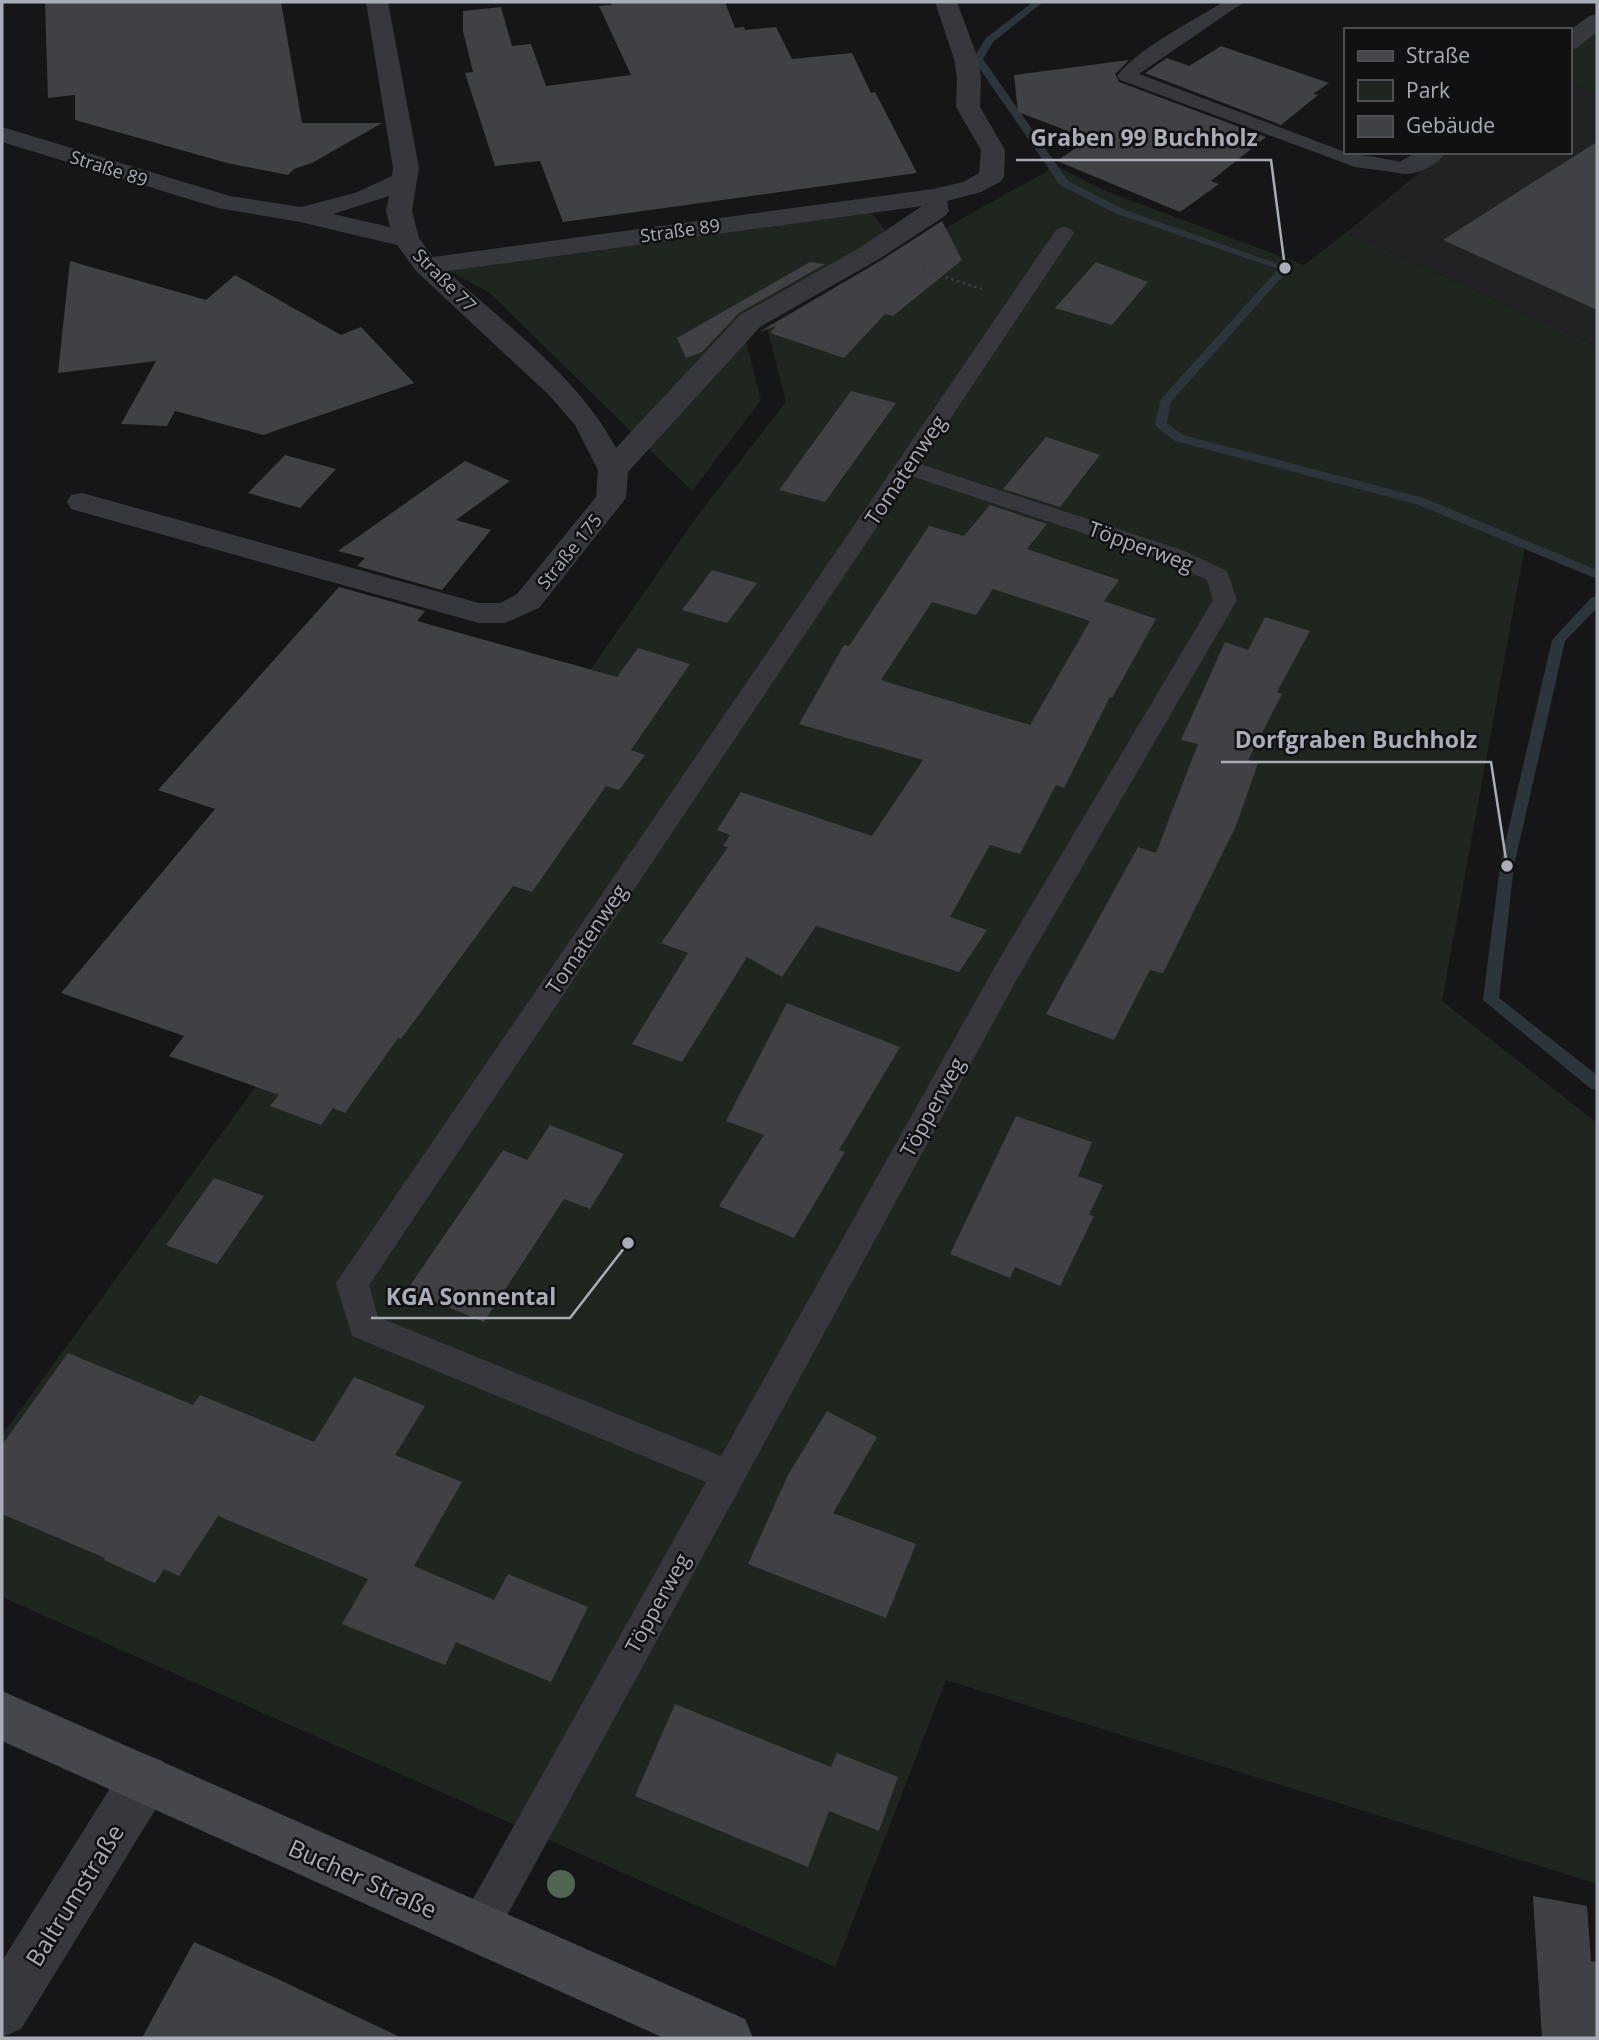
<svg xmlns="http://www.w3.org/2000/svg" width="1599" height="2040" font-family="'Open Sans',sans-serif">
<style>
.built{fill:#222225}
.green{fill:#1e261f}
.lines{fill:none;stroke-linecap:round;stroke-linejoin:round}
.stream{fill:#2c353c;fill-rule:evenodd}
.building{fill:#404145;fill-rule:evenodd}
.path{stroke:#3d3f44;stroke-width:2.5;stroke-dasharray:2.5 3.5;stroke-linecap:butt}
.lane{fill:#37383d;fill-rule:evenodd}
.street{fill:#37383d;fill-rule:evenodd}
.secondary{fill:#45474d;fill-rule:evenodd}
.tree{fill:#506452}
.labels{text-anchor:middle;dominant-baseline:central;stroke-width:5;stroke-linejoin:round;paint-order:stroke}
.far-street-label{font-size:18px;fill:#a8adb8;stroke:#111113}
.street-label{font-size:21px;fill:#a8adb8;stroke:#111113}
.near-street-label{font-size:24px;fill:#a8adb8;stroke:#111113}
.leader{fill:none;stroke:#a8adb8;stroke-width:2.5}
.callout-dot{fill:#a8adb8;stroke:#111113;stroke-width:2.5}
.callout-label{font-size:23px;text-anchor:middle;font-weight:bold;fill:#a8adb8;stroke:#111113;stroke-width:5;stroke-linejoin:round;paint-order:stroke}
</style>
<rect width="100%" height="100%" fill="#161618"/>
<!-- built -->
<path class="built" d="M1569,83L1597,94V346L1347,232L1444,152H1569Z"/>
<!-- green -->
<path class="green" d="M1597,28V94L1569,83V52Z
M1056,166L1103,190L1304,265L1347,232L1597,346V575L1525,546L1442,1001L1597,1123V1884L946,1680L835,1967L2,1597V1435L565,662L591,669L698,515L786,402L767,328Z
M871,212L888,234L742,325L761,400L692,491L490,293L447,270Z"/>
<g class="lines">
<!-- stream -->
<path class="stream" d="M1033,2H1043L993,42L983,59L1068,181L1125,210L1290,268L1171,402L1167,423L1183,435L1424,498L1597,570V579L1416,504L1175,441L1157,427L1155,424L1161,399L1278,269L1117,214L1060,185L973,59L986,38Z
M1597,596V608L1565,641L1514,866L1499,998L1597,1075V1090L1591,1089L1483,1000L1500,866L1552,640L1592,597Z"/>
</g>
<!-- building -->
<path class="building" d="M45,2H281L302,123H382L312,163L294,169L288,175L227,163L75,120V95L48,98Z
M610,2H725L735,28L744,27L745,30L776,27L792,59L852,53L871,93L875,92L917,173L563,222L540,161L495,166L465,73L473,72L463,31V11L501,7L512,46L531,44L546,86L631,75L599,6L612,5Z
M1221,46L1329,83L1313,94L1318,95L1281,125L1145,73L1167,58L1189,66Z
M1129,60L1115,74L1119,82L1266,137L1211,181L1219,184L1180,212L1057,161L1089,139L1018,112L1014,75Z
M1597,142V310L1443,240L1513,195Z
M942,221L962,260L893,316L885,314L844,358L770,333L776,326L759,332L880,261Z
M70,261L206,300L235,275L341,335L361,327L414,383L263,435L175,411L167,426L121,424L156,361L58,373Z
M810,262L825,264L739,313L702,352L686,358L677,338Z
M1096,262L1148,282L1112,325L1055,308Z
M851,391L896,403L825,502L779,490Z
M1046,437L1100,455L1060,507L1003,489Z
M285,455L336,469L300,508L248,493Z
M465,461L510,481L456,520L491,530L442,590L357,566L365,558L338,551Z
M990,505L1047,524L1027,549L1119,580L1104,601L1156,619L1112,698L1110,697L1064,788L1056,785L1020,854L990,845L950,917L987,930L959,972L816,926L782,977L747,957L682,1062L632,1044L688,953L661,943L728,847L723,846L730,835L717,830L741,792L872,836L923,760L799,724L844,645L849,646L929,526L964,536ZM993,589L1090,621L1030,725L881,680L932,602L976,615Z
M712,570L757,583L727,623L682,610Z
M339,587L425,611L417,621L617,677L638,648L690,664L631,750L645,755L619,790L606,786L532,892L513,886L401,1039L398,1038L345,1113L333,1108L321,1125L270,1106L279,1095L169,1056L184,1036L61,993L215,809L158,790Z
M1265,617L1310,631L1277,692L1282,694L1248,760L1258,763L1236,826L1163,973L1150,970L1114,1040L1046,1014L1138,847L1156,853L1198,744L1181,740L1225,642L1248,650Z
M787,1003L900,1047L839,1150L845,1152L794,1238L719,1206L764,1135L726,1121Z
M1016,1116L1092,1142L1078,1176L1103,1185L1089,1215L1094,1216L1060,1286L1015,1267L1010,1278L950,1254Z
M550,1125L624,1154L590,1209L564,1199L484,1322L407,1290L503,1150L527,1160Z
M214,1178L264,1196L217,1264L166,1245Z
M68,1353L193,1405L200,1395L314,1442L354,1377L425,1406L395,1455L462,1482L414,1566L494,1600L508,1574L588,1607L551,1682L456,1642L445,1665L342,1624L368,1579L218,1516L179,1576L164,1569L155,1583L104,1560L105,1558L2,1514V1445Z
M827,1411L877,1437L833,1513L916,1544L886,1618L748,1564L788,1475Z
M675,1704L831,1767L837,1753L898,1777L879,1831L829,1811L808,1867L635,1796Z
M1533,1896L1587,1906L1591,1961L1597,1962V2038H1542Z
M194,1942L280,1980L402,2038H142Z"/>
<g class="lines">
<!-- path -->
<path class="path" d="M917,268L982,289"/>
<!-- lane -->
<path class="lane" d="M1223,2H1244L1139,74L1345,152L1414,164L1417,168L1414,172L1407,174L1355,167L1120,80L1117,76C1138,48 1193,21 1223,2Z
M1064,227L1071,229L1074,233L920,464L1182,550L1227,571L1237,600L1017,979L492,1943L478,1949L464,1943L458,1929L464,1915L706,1482L352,1336L336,1283L1054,233L1057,229ZM911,476L1164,560L1207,580L1213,600L997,963L721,1456L378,1317L369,1285Z"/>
<!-- street -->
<path class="street" d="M366,2H388L419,168L412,211L419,238L433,257L933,189L963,182L979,173L981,150L956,107L957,78L954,59L935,2H957L978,59L981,78L980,107L1005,150L1004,177L1000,182L981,192L947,201L949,211L945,216L879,259L760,327L628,472L626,498L539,608L505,623H479L71,509L67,502L71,495L82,493L479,603H500L517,594L596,497L598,470L575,425L549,395L417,272L397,245L300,222L218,208L2,142V127L230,196L301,207L355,193L392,176L393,168ZM389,196L386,211L390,227L333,214ZM922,206L861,247L740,315L616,448C579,378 505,324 447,271Z
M1597,14V32L1577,48L1569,50V31L1589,16Z
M1416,152H1446C1437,166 1414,177 1398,173L1394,168L1398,163Z
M145,1754L163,1761L170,1779L163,1797L21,2029L2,2037V1961L127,1761Z"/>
<!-- secondary -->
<path class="secondary" d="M2,1691L745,2019L753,2038H664L2,1741Z"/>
</g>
<!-- trees -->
<circle class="tree" cx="561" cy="1884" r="14"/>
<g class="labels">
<!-- far-street labels -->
<g class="far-street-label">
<text transform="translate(109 168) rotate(18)">Straße 89</text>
<text transform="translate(680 230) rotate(-8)">Straße 89</text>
<text transform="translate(445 280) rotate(45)">Straße 77</text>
<text transform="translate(569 551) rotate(-51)">Straße 175</text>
</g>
<!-- street labels -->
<g class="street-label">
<text transform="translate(905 470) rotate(-56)">Tomatenweg</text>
<text transform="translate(1141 546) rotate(20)">Töpperweg</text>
<text transform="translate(586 939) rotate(-56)">Tomatenweg</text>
<text transform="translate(932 1107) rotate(-61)">Töpperweg</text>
<text transform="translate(657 1603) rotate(-61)">Töpperweg</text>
</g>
<!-- near-street labels -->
<g class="near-street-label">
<text transform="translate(363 1878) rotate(24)">Bucher Straße</text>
<text transform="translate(74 1895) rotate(-58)">Baltrumstraße</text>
</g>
</g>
<!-- callouts -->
<path class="leader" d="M1285 268L1271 160H1016M1507 866L1491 762H1221M628 1243L570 1318H371"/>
<g class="callout-dot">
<circle cx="1285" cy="268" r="7"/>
<circle cx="1507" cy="866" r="7"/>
<circle cx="628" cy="1243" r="7"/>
</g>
<g class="callout-label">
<text x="1144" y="146">Graben 99 Buchholz</text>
<text x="1356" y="748">Dorfgraben Buchholz</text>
<text x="471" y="1305">KGA Sonnental</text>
</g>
<!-- border -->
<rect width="1599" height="2040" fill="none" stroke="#a8adb8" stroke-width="7"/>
<!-- legend -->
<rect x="1344" y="28" width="228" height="126" fill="#111113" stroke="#4d4f55" stroke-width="2"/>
<rect x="1358" y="51" width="35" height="10" fill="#45474d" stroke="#4d4f55" stroke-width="2"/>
<text x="1406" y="63" font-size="21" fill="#a8adb8">Straße</text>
<rect x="1358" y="80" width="35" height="21" fill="#1e261f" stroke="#4d4f55" stroke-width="2"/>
<text x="1406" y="98" font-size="21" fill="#a8adb8">Park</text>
<rect x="1358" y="116" width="35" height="21" fill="#404145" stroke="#4d4f55" stroke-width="2"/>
<text x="1406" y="133" font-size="21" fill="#a8adb8">Gebäude</text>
</svg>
